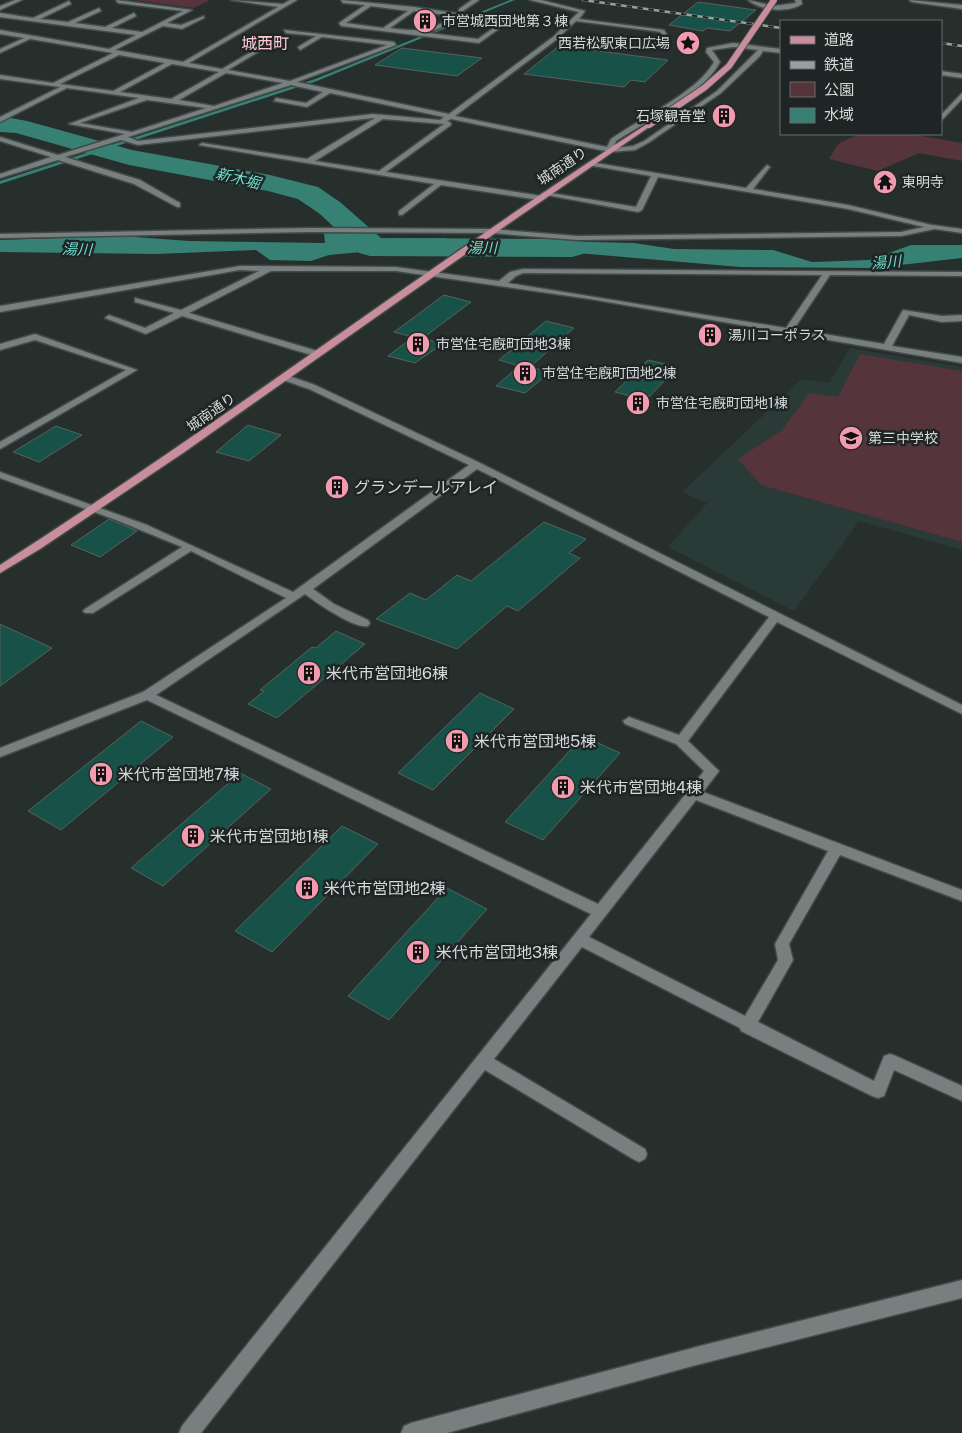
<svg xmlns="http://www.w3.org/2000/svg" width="962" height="1433" font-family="'Public Sans','Noto Sans JP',sans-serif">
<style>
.built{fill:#2a3a37}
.green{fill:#56343b}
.water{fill:#368074}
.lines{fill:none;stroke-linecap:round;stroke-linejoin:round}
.stream{fill:#368074;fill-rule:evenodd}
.river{fill:#368074;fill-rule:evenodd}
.building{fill:#175148;stroke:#58615f}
.minor-casing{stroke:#434a49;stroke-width:3}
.major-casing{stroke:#434a49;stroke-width:3}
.minor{fill:#78807f;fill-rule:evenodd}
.major{fill:#c88e9c;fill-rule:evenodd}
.rail-casing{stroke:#999f9e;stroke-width:2.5}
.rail{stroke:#1e2524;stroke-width:2;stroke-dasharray:5.5;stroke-linecap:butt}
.major-bridge-casing{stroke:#434a49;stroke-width:8;stroke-linecap:butt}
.major-bridge{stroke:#c88e9c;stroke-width:6}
.labels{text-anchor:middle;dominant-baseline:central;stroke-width:5;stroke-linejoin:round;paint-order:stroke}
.far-poi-label{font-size:14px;fill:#d5dad9;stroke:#1e2524;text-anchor:start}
.far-street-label{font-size:14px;fill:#d5dad9;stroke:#1e2524}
.far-water-label{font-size:15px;font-style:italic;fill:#6edcca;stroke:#1e2524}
.far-quarter-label{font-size:16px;fill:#fbc8d2;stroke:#1e2524}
.poi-label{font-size:16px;fill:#d5dad9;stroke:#1e2524;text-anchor:start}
</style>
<rect width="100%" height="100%" fill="#272f2d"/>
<!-- built -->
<path class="built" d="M850,348L962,367V550L859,521L794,611L668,547L707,503L682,492L802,379L829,383Z"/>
<!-- green -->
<path class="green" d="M134,0H210L194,8Z
M858,134H910L962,143V161L919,153L878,171L829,159L838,144Z
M860,354L962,371V542L761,485L738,459L782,430L809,393L838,397Z"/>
<!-- water -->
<path class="water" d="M365,232L373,239L447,238L430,252L373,251L329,255L311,261L270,260L256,250L156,254L0,252V240L122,236L189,241L325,243L324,233Z
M513,240L634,243L674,249L773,250L812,262L869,260L911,245H962V258L874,268L740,267L566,252L490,256Z"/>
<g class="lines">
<!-- stream -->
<path class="stream" d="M510,0H515L317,81L0,184V181L315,79Z"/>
<!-- river -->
<path class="river" d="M0,116L27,121L132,150L270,175L318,187L340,202L381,238L572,239L583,242L587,248L583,254L572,257L370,256L359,253L355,247L320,214L298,199L268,191L129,165L16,133L0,132Z"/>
</g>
<!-- building -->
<path class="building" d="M698,2L756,10L730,31L707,28L703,31L669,25Z
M559,46L668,60L645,82L631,80L624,87L524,74Z
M402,48L482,58L457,76L375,65Z
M444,295L471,302L423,338L442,344L415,363L388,356L413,337L394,332Z
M546,321L574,328L530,367L550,372L525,393L496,386L519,366L499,360Z
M648,360L678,367L646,400L615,392Z
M248,425L281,435L249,461L216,452Z
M56,426L82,435L39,462L13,452Z
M109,519L137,531L100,557L71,545Z
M544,522L586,539L569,553L580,558L518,611L507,606L457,649L376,619L410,593L426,600L457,575L471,581Z
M0,624L52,648L0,686Z
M336,631L365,644L277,718L248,704L264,691L260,690L312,647L316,648Z
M480,693L514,709L433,790L398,773Z
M141,721L173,737L61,830L28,811Z
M583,736L620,753L543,840L505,822Z
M240,773L271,789L163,886L131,868Z
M342,826L378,844L272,952L235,931Z
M447,888L487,909L389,1020L348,996Z"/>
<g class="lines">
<!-- minor casing -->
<g class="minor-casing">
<path id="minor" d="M15,0H22L0,10V6Z
M116,0L192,10L167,23L181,25L204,16V18L182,29L163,26L115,50L183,62L278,7L231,0L283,4L290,0H297L189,63L222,69L263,45L265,48L228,70L290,81L387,45L322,37L300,50L298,47L316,36L286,33L284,30L394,42L396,45L297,82L449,114L553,37L579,12L530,0H541L585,11L579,19L664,30L669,38C646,59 585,44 556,40L455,116L607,147L611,139C639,119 698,92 714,62L706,52L707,48L733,43L781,49V53L763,51L760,56L721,93L648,143L635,150L610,152L451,119L447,121L451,123V125L386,172L542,196V200H539L441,185L402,215H399V211L434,184L199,145L202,143L307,159L375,118H373L138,145L121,140L65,157L140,180L180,203V207H177L134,184L58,160L0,178V174L51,157L0,141V137L58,155L125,134L69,124L139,98L67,88L0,122V117L60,87L0,79V75L53,83L113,53L30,39L0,53V49L24,38L0,34V30L109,49L136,35L0,17V13L33,18L69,1L71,4L40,19L68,22L99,8L101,11L75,23L105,27L134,13L136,16L112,28L142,32L183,11L118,3ZM576,21L654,31L660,32L664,37C644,55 585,40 559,37ZM733,47L758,50L717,91L644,141L633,146L614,148L616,141C648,120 702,96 720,62L712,50ZM119,55L165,63L113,91L60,84ZM172,64L219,72L171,99L120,92ZM226,73L283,83L214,106L179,100ZM291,85L323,92L306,103L276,98L274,101L307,107L330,93L444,117L440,120L373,114L138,141L128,137ZM147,100L206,108L132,132L80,123ZM383,119L444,124L379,171L315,161Z
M341,0L414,7L510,21L479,43L341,26L339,23L365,5L343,3ZM371,6L408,11L383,28L346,23ZM414,11L454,16C429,32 418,32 390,28ZM461,17L502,22L478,39L427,33L448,25Z
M472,0H479L463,11H459V9Z
M748,0L774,6L796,3L795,0H801L802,4C788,13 761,11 748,0Z
M909,0L962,5V9L912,2Z
M941,71L962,74V78L941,75Z
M962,93V99L941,121V115Z
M590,162L746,188L767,165L770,167L753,189L848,205L932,225L962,229V233L935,229L901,236L577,240L491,233L310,232L0,238V234L310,228L491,229L577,236L901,232L924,227L848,209L658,177L642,210L638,212L541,194L545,192L636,207L651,176L588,165V163Z
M240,266L396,267L499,281L510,272L523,269L962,272V276L830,275L794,329L884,344L903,310L942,316L962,315V321L942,322L909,315L892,346L962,357V363L590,299L396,271H271L189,313L321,352L322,354L318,357L182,316L146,334L105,318L109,315L145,328L174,313L135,302V298L181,310L259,271L240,270L0,312V306ZM523,273L822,275L786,328L508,283L516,276Z
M35,334L137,370L0,449V442L126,370L35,340L0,350V344Z
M286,375L315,385L476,461L962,705V714L777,622L688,741L719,771L703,792L962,890V901L840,855L789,944L793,960L758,1022L874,1081L884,1056L890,1054L896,1056L962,1086V1101L894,1070L884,1096L878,1098L872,1096L741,1031L740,1028L582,947L494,1059L645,1149L647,1154L645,1159L639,1162L633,1159L485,1070L201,1433H179L182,1426L591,914L147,700L0,757V748L143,692L286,598L191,551L93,613H85L83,611L85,609L182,547L116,520L0,478V472L147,525L293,592L469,465L309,389L283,380V376ZM477,469L769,617L679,735L629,717L623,721L625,724L676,744L704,771L598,904L156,695L305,594C317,603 354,629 368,626L370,623L368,620L334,604L313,589ZM696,800L828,851L775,944L778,960L745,1016L589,937Z
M962,1280V1298L700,1364L447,1433H401L404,1426L411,1423L700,1346Z"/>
</g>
<!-- major casing -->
<g class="major-casing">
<path id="major" d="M647,124L652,125L514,220L183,453L40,549L0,573V565C220,424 428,266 647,124Z"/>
</g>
<!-- minor -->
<use href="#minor" class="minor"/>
<!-- major -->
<use href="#major" class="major"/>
<!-- rail casing -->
<g class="rail-casing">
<path id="rail" d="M583,0L781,28
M941,43L962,46"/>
</g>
<!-- rail -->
<use href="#rail" class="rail"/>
<!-- major-bridge casing -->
<g class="major-bridge-casing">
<path id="major-bridge" d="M649,125L704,88L729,66L774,0"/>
</g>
<!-- major-bridge -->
<use href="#major-bridge" class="major-bridge"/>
</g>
<!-- icons -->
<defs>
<g id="building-disc" transform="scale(1.25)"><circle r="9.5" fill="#f29aae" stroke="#1e2524"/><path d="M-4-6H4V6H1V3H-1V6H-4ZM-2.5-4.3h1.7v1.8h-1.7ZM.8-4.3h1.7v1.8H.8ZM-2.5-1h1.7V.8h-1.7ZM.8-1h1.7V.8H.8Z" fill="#111"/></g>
<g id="sight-disc" transform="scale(1.25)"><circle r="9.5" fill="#f29aae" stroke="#1e2524"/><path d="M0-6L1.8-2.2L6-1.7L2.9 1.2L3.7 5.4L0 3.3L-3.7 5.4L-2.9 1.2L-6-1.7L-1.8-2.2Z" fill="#111"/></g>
<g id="temple-disc" transform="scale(1.25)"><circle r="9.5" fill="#f29aae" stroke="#1e2524"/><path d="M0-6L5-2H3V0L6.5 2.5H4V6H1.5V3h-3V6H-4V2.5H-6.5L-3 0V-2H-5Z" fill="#111"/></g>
<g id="school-disc" transform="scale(1.25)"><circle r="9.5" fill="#f29aae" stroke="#1e2524"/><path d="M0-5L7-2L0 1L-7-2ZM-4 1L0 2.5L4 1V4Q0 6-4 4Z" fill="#111"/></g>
</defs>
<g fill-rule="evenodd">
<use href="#building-disc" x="425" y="21"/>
<use href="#sight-disc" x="688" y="43"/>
<use href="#building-disc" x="724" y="116"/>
<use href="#temple-disc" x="885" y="182"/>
<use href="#building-disc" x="710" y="335"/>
<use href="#building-disc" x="418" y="344"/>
<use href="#building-disc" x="525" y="373"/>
<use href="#building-disc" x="638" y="403"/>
<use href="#school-disc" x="851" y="438"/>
<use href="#building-disc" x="337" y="487"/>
<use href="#building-disc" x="309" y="673"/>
<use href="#building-disc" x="457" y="741"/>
<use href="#building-disc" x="101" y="774"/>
<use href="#building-disc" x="563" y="787"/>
<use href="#building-disc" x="193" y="836"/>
<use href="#building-disc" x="307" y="888"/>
<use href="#building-disc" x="418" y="952"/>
</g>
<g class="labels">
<!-- far-poi labels -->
<g class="far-poi-label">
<text x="442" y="21">市営城西団地第３棟</text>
<text x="670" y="43" text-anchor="end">西若松駅東口広場</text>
<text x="706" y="116" text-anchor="end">石塚観音堂</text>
<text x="902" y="182">東明寺</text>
<text x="728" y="335">湯川コーポラス</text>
<text x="436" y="344">市営住宅廐町団地3棟</text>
<text x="542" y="373">市営住宅廐町団地2棟</text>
<text x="656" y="403">市営住宅廐町団地1棟</text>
<text x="868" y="438">第三中学校</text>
</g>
<!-- far-street labels -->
<g class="far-street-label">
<text transform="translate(562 166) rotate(-34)">城南通り</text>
<text transform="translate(211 412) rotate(-35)">城南通り</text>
</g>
<!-- far-water labels -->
<g class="far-water-label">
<text transform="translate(238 178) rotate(14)">新木堀</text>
<text x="482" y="247">湯川</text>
<text transform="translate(77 249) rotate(2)">湯川</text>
<text transform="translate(886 262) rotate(-5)">湯川</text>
</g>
<!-- far-quarter labels -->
<g class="far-quarter-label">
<text x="265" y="43">城西町</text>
</g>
<!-- poi labels -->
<g class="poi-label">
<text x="354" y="487">グランデールアレイ</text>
<text x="326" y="673">米代市営団地6棟</text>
<text x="474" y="741">米代市営団地5棟</text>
<text x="118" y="774">米代市営団地7棟</text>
<text x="580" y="787">米代市営団地4棟</text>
<text x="210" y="836">米代市営団地1棟</text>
<text x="324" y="888">米代市営団地2棟</text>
<text x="436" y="952">米代市営団地3棟</text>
</g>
</g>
<!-- legend -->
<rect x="780" y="20" width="162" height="115" fill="#1e2524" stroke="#676d6c"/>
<rect x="790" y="36" width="25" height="8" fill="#c88e9c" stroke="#676d6c"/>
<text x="824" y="45" font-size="15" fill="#d5dad9">道路</text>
<rect x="790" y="61" width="25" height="8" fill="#999f9e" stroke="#676d6c"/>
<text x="824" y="70" font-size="15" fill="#d5dad9">鉄道</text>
<rect x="790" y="82" width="25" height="15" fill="#56343b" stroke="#676d6c"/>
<text x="824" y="95" font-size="15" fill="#d5dad9">公園</text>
<rect x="790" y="108" width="25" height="15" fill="#368074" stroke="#676d6c"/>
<text x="824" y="120" font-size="15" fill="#d5dad9">水域</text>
</svg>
